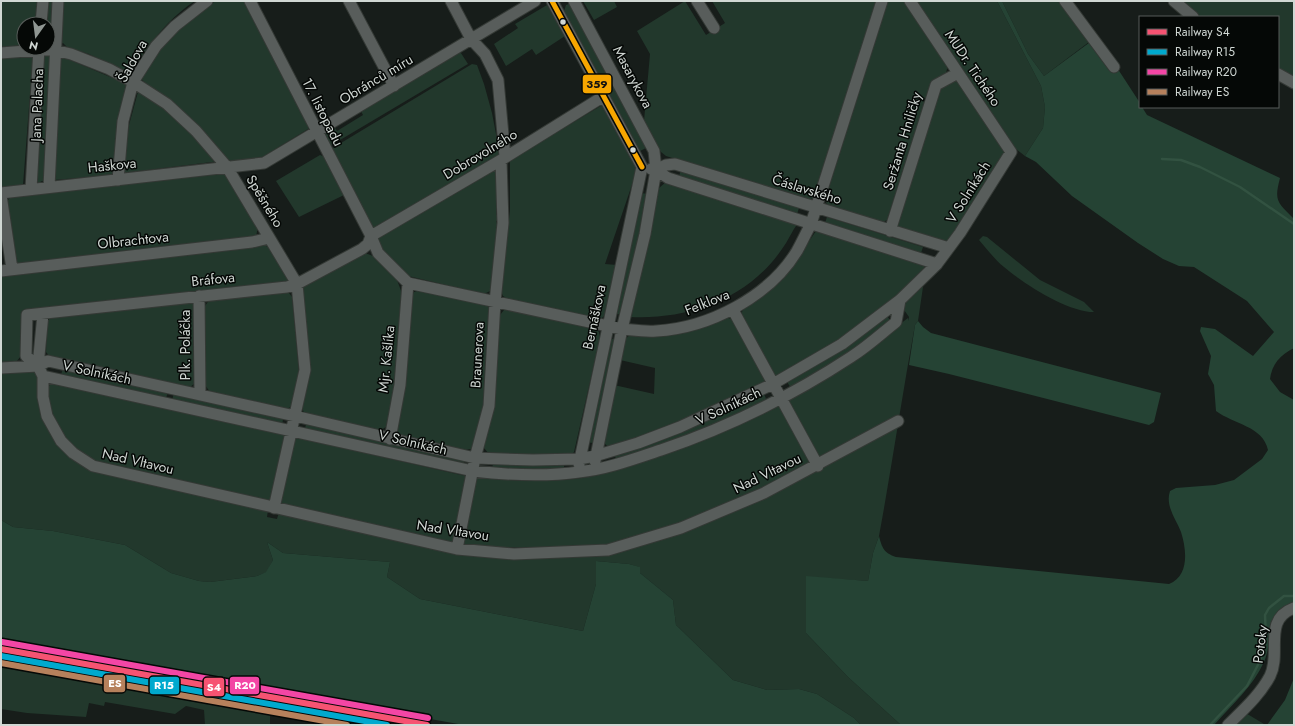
<svg xmlns="http://www.w3.org/2000/svg" width="1295" height="726" font-family="Jost,sans-serif">
<style>
.green{fill:#22382c}
.forest{fill:#254334}
.lines{fill:none;stroke-linecap:round;stroke-linejoin:round}
.stream{stroke:#325241;stroke-width:2.5}
.minor-casing{stroke:#343935;stroke-width:13}
.minor{stroke:#585d5b;stroke-width:11}
.bus-1-casing{stroke:#050806;stroke-width:8}
.bus-1{stroke:#f7a600;stroke-width:5}
.rail-1-casing{stroke:#050806;stroke-width:9}
.rail-2-casing{stroke:#050806;stroke-width:9}
.rail-3-casing{stroke:#050806;stroke-width:9}
.rail-4-casing{stroke:#050806;stroke-width:9}
.rail-1{stroke:#f65372;stroke-width:6}
.rail-2{stroke:#00a9ce;stroke-width:6}
.rail-3{stroke:#f346a5;stroke-width:6}
.rail-4{stroke:#b6815c;stroke-width:6}
.bus-dot{fill:#d0d7d3;stroke:#050806;stroke-width:1.5}
.labels{text-anchor:middle;dominant-baseline:central;stroke-width:3;stroke-linejoin:round;paint-order:stroke}
.street-label{font-size:14px;fill:#d0d7d3;stroke:#050806}
.line-badge{stroke:#050806;stroke-width:1.5}
.badge-label{font-size:11px;text-anchor:middle;font-weight:bold;fill:#fff}
.pale-badge-label{font-size:11px;text-anchor:middle;font-weight:bold;fill:#111}
</style>
<rect width="100%" height="100%" fill="#171d1a"/>
<!-- green -->
<path class="green" d="M1,1H37L35,24H24V45L1,47Z
M47,1H195C176,13 157,33 145,53C140,60 137,69 132,75L89,54L67,47L63,43L57,45L48,44V24H45Z
M216,1H244L309,126L308,129L261,158L228,161L199,127L141,79C158,47 183,17 216,1Z
M583,1H614L617,7L594,20Z
M685,1L706,35L725,23L712,1H877L814,198L806,200L666,156L661,152L644,121L650,54L637,31Z
M888,1H904L948,65L946,73L931,83L887,220L881,223L828,206L825,200Z
M916,1H997L1041,86L1045,107L1043,128L1025,156L1016,149Z
M1002,1H1062L1093,39L1044,76L1028,54Z
M1179,1H1294V76L1278,71V17H1198Z
M569,4H572L650,146L640,151L564,11L566,5Z
M547,5L565,36L536,55L532,49L506,66L494,44L518,28L515,24Z
M459,50L468,64L330,146L321,133L334,126L337,131L363,115L360,109Z
M44,54L63,57L129,85L113,175L42,181L37,184Z
M33,55L23,185L1,188V56Z
M472,64L477,65L484,84L492,113L500,155L372,231L331,149Z
M950,80H958L1004,148V156L948,241L944,242L899,229L896,223L938,89Z
M138,92L165,108L220,161L123,173L129,125Z
M604,104L638,167L605,264L617,265L606,314L602,318L596,319L508,299L503,296L501,291L510,211V160Z
M320,155L325,157L344,195L299,217L276,181Z
M493,168L498,173L496,174V214L500,220L496,221L497,224L492,290L484,294L408,276L382,251L376,239L451,194L453,195L490,173Z
M681,170L799,208L797,214L679,176Z
M219,174L227,175L258,226L256,237L18,264L14,261L6,202L11,197Z
M666,182L798,223C792,231 788,241 782,249C748,299 688,320 630,317L659,188Z
M641,193L648,194L621,315L614,313Z
M827,217L923,247L921,253L825,223Z
M816,231L924,266V272L886,304L833,344L782,375H775L771,373L741,315L743,309L799,256Z
M983,236L987,237L1040,280L1084,302L1094,312C1068,312 1024,284 1004,267C995,260 987,249 979,240Z
M263,245L269,247L290,281L23,310L21,356L16,362L1,364V275Z
M365,253L373,256L397,280L403,296L396,382L386,427L379,431L304,414L302,406V287Z
M921,286L923,287L918,321L915,325C902,395 892,466 879,536L873,553L868,581L806,577V633L848,677L901,725H861L854,718L817,694L799,689L767,690L733,680L676,625L673,600L640,573L639,567L629,564L596,561V584L583,631L420,599L387,577L390,562L283,553L267,542L273,560L267,572L257,576L210,582L199,581L171,573L125,545L53,531L13,527L1,520V373L29,369L36,373C40,387 39,403 45,417C49,426 60,440 60,448L70,457L74,456L89,467L111,472L113,476L128,479L131,477L184,489L187,492L202,495L205,494L259,506L268,510L267,517L277,519L279,512L287,514L289,512L335,525L338,523L391,535L394,538L411,542L415,540L469,554L471,553L525,556L529,559L545,558L548,555L599,551C607,555 614,552 622,549L609,544L561,549L469,546L96,462C64,442 50,426 47,388L53,382L461,475C504,481 551,484 594,476C612,472 629,466 646,460C744,429 827,381 908,318V321L909,317L902,307V304Z
M420,290L486,305L490,308L484,405L474,446L471,449L464,450L400,435L395,427L412,296L414,292Z
M284,292L289,293L292,297L299,372L292,405L289,408L284,409L210,392L205,385V306L210,299Z
M187,303L193,304L195,308V383L189,388L50,357L46,352L47,322L50,318Z
M511,309L596,329L599,332L600,338L574,452L570,456L489,454L484,448L500,315L504,310Z
M886,315L891,321L848,354L791,388L787,382Z
M726,317L731,319L735,325L764,377V382L685,422L609,447L605,444L602,438L614,385L654,394L655,368L620,360L625,339L630,335L657,336L680,332L705,327Z
M609,338L616,340L593,443L586,442Z
M63,368L168,392L166,398L61,375Z
M174,393L283,419L282,426L172,400Z
M764,394L767,401L711,428L616,461L615,455C667,438 715,418 764,394Z
M306,423L465,459L463,465L305,430Z
M493,463L533,466L564,464V471L492,470Z
M1,662L270,710V725H205L204,710L186,706L175,714L105,702L104,706L89,703L86,717L27,713L1,709Z
M1244,712L1264,724L1229,725Z"/>
<!-- forest -->
<path class="forest" d="M997,1H1002L1028,54L1044,76L1097,37L1140,103V107H1142L1147,115L1280,178C1274,201 1277,202 1294,219V348C1280,355 1272,364 1270,379L1280,392L1294,400V604C1263,610 1274,640 1264,662C1253,686 1232,705 1214,725H901L848,677L806,633V576L868,581L873,553L879,536C882,548 884,553 896,557L1169,584C1189,576 1187,551 1181,532C1176,519 1165,506 1170,491L1176,488L1215,485L1234,480L1262,459L1268,450C1263,426 1233,424 1216,411L1214,385L1208,374L1211,356L1200,331L1201,327L1215,329L1253,356L1274,332L1247,301L1194,267L1179,266L1163,259L1138,243L1072,196L1036,162L1025,156L1043,128L1045,107L1041,86Z
M918,321L923,327L931,333L1161,393L1154,422L1149,425L949,374L909,365L915,325Z
M1,520L13,527L53,531L125,545L171,573L199,581L210,582L257,576L266,572L273,560L267,542L283,553L390,562L387,577L420,599L583,631L596,584V561L629,564L640,567V573L673,600L676,625L733,680L767,690L799,689L817,694L854,718L861,725H464L1,643Z
M1294,678V725H1267L1285,700Z"/>
<g class="lines">
<!-- stream -->
<path class="stream" d="M1162,159L1181,160L1200,167L1240,187L1294,224
M1210,725L1247,686L1260,661L1266,638L1265,615L1269,608L1284,596H1294"/>
<!-- minor casing -->
<g class="minor-casing">
<path id="minor" d="M250,1L371,236L378,253L408,283L622,329C633,330 645,332 656,331C709,328 769,297 797,251C802,242 806,233 811,224L882,1
M349,1L394,86
M451,1L471,39L485,54L498,80L505,157
M552,1L642,167
M574,1L654,151L656,170L645,234L622,329L595,461
M697,1L714,28
M1065,1L1114,67
M1174,1L1193,17
M41,24L43,1
M1,53L39,50H54L71,54L109,69L133,82L167,104L196,131L227,167L297,284L305,370L274,508
M1278,74L1294,83
M651,169L656,170L668,178L937,264
M656,170L666,165L675,164L949,248
M118,180L123,121L133,82L156,46L175,26L207,1
M49,187L58,1
M31,189L39,48
M1,193L264,163L535,1
M1,195L12,269
M890,231L936,85L958,73
M371,236L501,160L604,96
M1,271L252,242L269,238
M199,296L200,394
M733,310L818,466
M43,314L38,366L43,376V397L47,416L61,441L73,453L93,466L457,549L514,554L608,550L681,528L764,493L898,421
M38,366L26,356L27,315L287,287L297,284L362,249L368,244L371,236
M1,368L38,366L48,361L295,416L475,458L533,460L579,459L595,456L638,443L680,427L773,384L842,344L900,300L937,264L960,233L1011,152L910,1
M43,376L473,471C508,475 544,477 579,472C607,469 634,459 661,450C726,428 793,395 851,357C867,347 881,334 896,322L900,300
M390,439L400,385L408,283
M579,464L642,167
M457,549L475,458L489,406L495,302L503,223L501,160
M1228,725C1243,710 1260,695 1270,676C1282,652 1262,620 1294,608"/>
</g>
<!-- minor -->
<use href="#minor" class="minor"/>
<!-- bus-1 casing -->
<g class="bus-1-casing">
<path id="bus-1" d="M552,1L642,167"/>
</g>
<!-- bus-1 -->
<use href="#bus-1" class="bus-1"/>
<!-- rail-1 casing -->
<g class="rail-1-casing">
<path id="rail-1" d="M1,649L427,725"/>
</g>
<!-- rail-2 casing -->
<g class="rail-2-casing">
<path id="rail-2" d="M1,656L387,725"/>
</g>
<!-- rail-3 casing -->
<g class="rail-3-casing">
<path id="rail-3" d="M2,642L428,718"/>
</g>
<!-- rail-4 casing -->
<g class="rail-4-casing">
<path id="rail-4" d="M1,663L347,725"/>
</g>
<!-- rail-1 -->
<use href="#rail-1" class="rail-1"/>
<!-- rail-2 -->
<use href="#rail-2" class="rail-2"/>
<!-- rail-3 -->
<use href="#rail-3" class="rail-3"/>
<!-- rail-4 -->
<use href="#rail-4" class="rail-4"/>
</g>
<!-- markers -->
<g class="bus-dot">
<circle cx="563" cy="22" r="3.5"/>
<circle cx="633" cy="150" r="3.5"/>
</g>
<g class="labels">
<!-- street labels -->
<g class="street-label">
<text transform="translate(132 61) rotate(-61)">Šaldova</text>
<text transform="translate(973 68) rotate(56)">MUDr. Tichého</text>
<text transform="translate(633 77) rotate(62)">Masarykova</text>
<text transform="translate(376 79) rotate(-31)">Obránců míru</text>
<text transform="translate(37 105) rotate(-88)">Jana Palacha</text>
<text transform="translate(323 112) rotate(63)">17. listopadu</text>
<text transform="translate(902 141) rotate(-73)">Seržanta Hniličky</text>
<text transform="translate(480 154) rotate(-31)">Dobrovolného</text>
<text transform="translate(112 165) rotate(-6)">Haškova</text>
<text transform="translate(807 189) rotate(17)">Čáslavského</text>
<text transform="translate(968 192) rotate(-58)">V Solníkách</text>
<text transform="translate(265 201) rotate(59)">Spěšného</text>
<text transform="translate(133 240) rotate(-6)">Olbrachtova</text>
<text transform="translate(213 279) rotate(-6)">Bráfova</text>
<text transform="translate(707 302) rotate(-22)">Felklova</text>
<text transform="translate(594 317) rotate(-78)">Bernáškova</text>
<text transform="translate(185 345) rotate(-90)">Plk. Poláčka</text>
<text transform="translate(477 355) rotate(-87)">Braunerova</text>
<text transform="translate(386 359) rotate(-84)">Mjr. Kašlíka</text>
<text transform="translate(97 372) rotate(12)">V Solníkách</text>
<text transform="translate(728 406) rotate(-25)">V Solníkách</text>
<text transform="translate(413 442) rotate(13)">V Solníkách</text>
<text transform="translate(138 461) rotate(13)">Nad Vltavou</text>
<text transform="translate(767 473) rotate(-26)">Nad Vltavou</text>
<text transform="translate(453 530) rotate(9)">Nad Vltavou</text>
<text transform="translate(1260 644) rotate(-83)">Potoky</text>
</g>
</g>
<g class="line-badge">
<rect x="582" y="74" width="30" height="20" rx="4" fill="#f7a600"/>
<rect x="103" y="674" width="23" height="19" rx="4" fill="#b6815c"/>
<rect x="149" y="676" width="31" height="19" rx="4" fill="#00a9ce"/>
<rect x="229" y="676" width="31" height="19" rx="4" fill="#f346a5"/>
<rect x="203" y="677" width="22" height="20" rx="4" fill="#f65372"/>
</g>
<g class="badge-label">
<text x="115" y="687">ES</text>
<text x="164" y="689">R15</text>
<text x="245" y="689">R20</text>
<text x="214" y="691">S4</text>
</g>
<g class="pale-badge-label">
<text x="597" y="88">359</text>
</g>
<!-- border -->
<rect width="1295" height="726" fill="none" stroke="#d0d7d3" stroke-width="4"/>
<!-- legend -->
<rect x="1139" y="16" width="140" height="92" fill="#050806" stroke="#565b58"/>
<rect x="1147" y="29" width="20" height="6" fill="#f65372" stroke="#565b58"/>
<text x="1175" y="36" font-size="12" fill="#d0d7d3">Railway S4</text>
<rect x="1147" y="49" width="20" height="6" fill="#00a9ce" stroke="#565b58"/>
<text x="1175" y="56" font-size="12" fill="#d0d7d3">Railway R15</text>
<rect x="1147" y="69" width="20" height="6" fill="#f346a5" stroke="#565b58"/>
<text x="1175" y="76" font-size="12" fill="#d0d7d3">Railway R20</text>
<rect x="1147" y="89" width="20" height="6" fill="#b6815c" stroke="#565b58"/>
<text x="1175" y="96" font-size="12" fill="#d0d7d3">Railway ES</text>
<!-- north arrow -->
<g transform="translate(36 36) rotate(194)"><circle r="19" fill="#050806" stroke="#565b58"/>
<path d="M0-3L7 15L0 10L-7 15Z" fill="#8f9692"/>
<text y="-6" font-size="11" font-weight="bold" text-anchor="middle" fill="#d0d7d3">N</text>
</g>
</svg>
